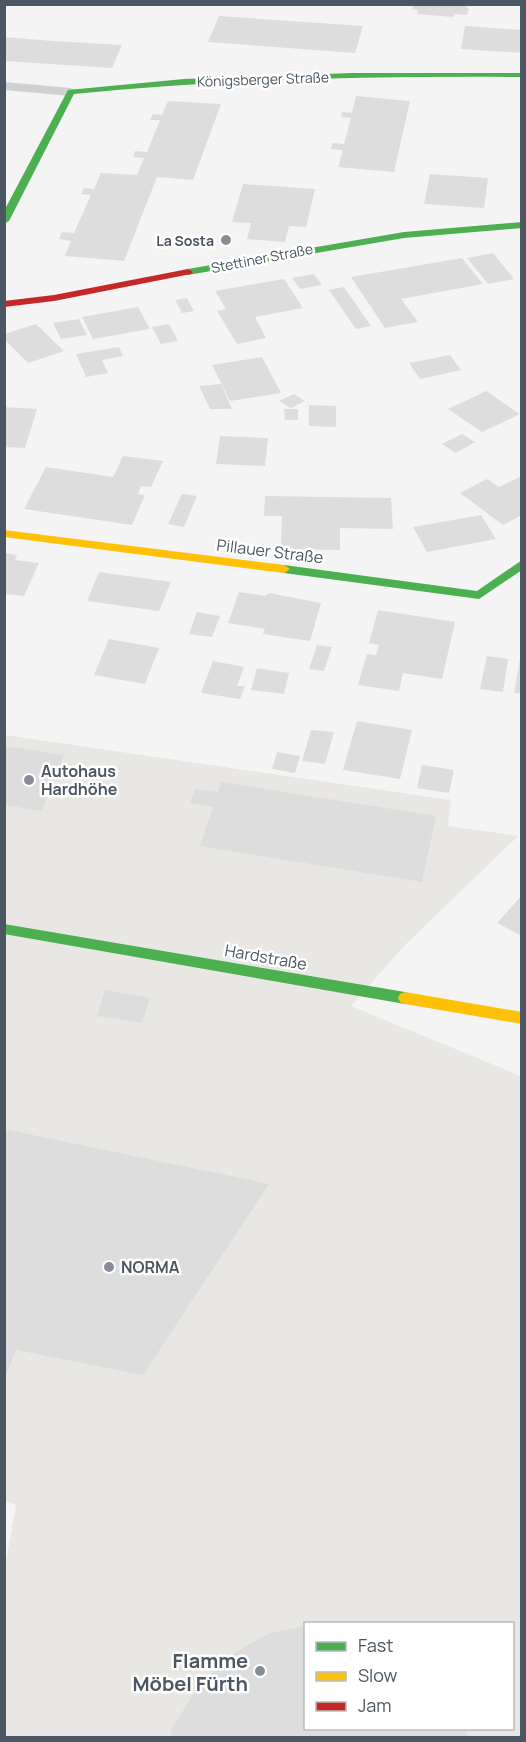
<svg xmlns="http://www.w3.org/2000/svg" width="526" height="1742" font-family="Manrope,sans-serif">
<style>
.commercial{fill:#e8e7e3;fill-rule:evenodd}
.building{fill:#ddddde}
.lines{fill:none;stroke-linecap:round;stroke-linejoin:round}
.lane{fill:#ced0d2;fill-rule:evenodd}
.fast{fill:#4caf50;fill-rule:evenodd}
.slow{fill:#ffc107;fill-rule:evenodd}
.jam{fill:#c62828;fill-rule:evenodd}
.poi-dot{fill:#868d94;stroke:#fff;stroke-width:2}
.labels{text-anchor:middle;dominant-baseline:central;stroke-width:5;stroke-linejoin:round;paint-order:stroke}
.far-street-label{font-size:14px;fill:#4a5661;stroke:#fff}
.far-poi-label{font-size:14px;font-weight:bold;fill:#4a5661;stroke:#fff;text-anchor:end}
.street-label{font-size:16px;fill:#4a5661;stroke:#fff}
.poi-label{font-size:16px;font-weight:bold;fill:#4a5661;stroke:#fff;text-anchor:start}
.near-poi-label{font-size:20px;font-weight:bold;fill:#4a5661;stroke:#fff;text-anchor:end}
</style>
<rect width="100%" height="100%" fill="#f4f4f4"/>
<!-- commercial -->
<path class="commercial" d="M5,735L451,800L448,826L518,836L406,944L351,1006L521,1076V1737L5,1738V1567L16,1505L4,1501ZM306,1624H512V1728H306Z"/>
<!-- building -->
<path class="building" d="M414,4H464L469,9L467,15L455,14L453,17L417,14L418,10L412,9Z
M219,16L290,21L363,26L355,53L208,42Z
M465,26L522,30V53L461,49Z
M4,37L53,41L122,45L112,68L4,61Z
M356,96L410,101L394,172L338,167L343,150L331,149L332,143L344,144L351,118L341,117L342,112L352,113Z
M168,101L221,104L193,180L157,177L124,261L65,256L71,241L59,239L62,232L74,233L91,195L81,194L84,188L94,189L101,173L137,175L144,158L133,157L135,151L147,152L160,120H150L153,114L162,115Z
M430,174L488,178L484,208L424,204Z
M243,184L315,189L306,227L289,226L285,242L247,239L251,223L232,222Z
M493,253L514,279L488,284L467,258Z
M462,258L483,284L401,299L418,322L385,328L351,277Z
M314,274L322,285L300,289L292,278Z
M284,279L303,308L255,317L266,338L237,344L217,311L226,309L215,291Z
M344,287L371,326L356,329L329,290Z
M187,298L194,311L182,313L175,300Z
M138,307L150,329L93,339L82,317Z
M79,319L87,335L61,339L53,323Z
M36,324L64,351L28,363L4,339V334Z
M169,324L178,341L161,344L152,327Z
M119,347L123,356L102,360L108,373L86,377L76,354Z
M450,355L461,370L420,379L409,363Z
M262,357L281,393L230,401L212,365Z
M221,384L232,409H210L199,386Z
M486,391L520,414L482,432L448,409Z
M294,394L305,401L291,408L279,401Z
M309,405L336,406V427L309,426Z
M4,407L37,409L25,448L4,447Z
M284,409H298V420H285Z
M462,434L475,442L456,453L442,444Z
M220,436L268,438L265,466L216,464Z
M123,456L163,461L151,487L141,486L138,494L145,495L132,525L24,509L46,467L113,477Z
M522,476V515L503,525L460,493L487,479L499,487Z
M182,494L197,496L184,527L168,524Z
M265,496L391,498L393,529L340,528V550L281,549L282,516H264Z
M481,515L496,539L427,552L413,527Z
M5,553L17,555L15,560L39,563L24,596L5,594Z
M99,572L171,582L159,611L87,601Z
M239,592L265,596L269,593L321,603L310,641L263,634L265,629L228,623Z
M378,610L455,622L442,679L403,673L399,691L358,685L367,654L376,655L379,645L369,643Z
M197,612L220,616L212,637L189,634Z
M109,639L159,648L145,684L94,675Z
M317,645L332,647L324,671L309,669Z
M487,656L508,659L503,692L480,689Z
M520,659H522V694L514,693Z
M213,661L244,667L237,686H245L240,699L201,693Z
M257,668L289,673L284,694L251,690Z
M357,721L412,730L400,779L343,770Z
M311,730L334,732L325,764L302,761Z
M4,746L64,755L42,811L4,805Z
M277,752L300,756L295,773L272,769Z
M422,765L454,770L449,793L417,788Z
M221,782L436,816L422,882L200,846L213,807L190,803L195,789L218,792Z
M522,895V936L497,923Z
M105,990L150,998L142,1023L97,1016Z
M4,1129L269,1184L143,1375L16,1350L4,1380Z
M306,1626V1728H465L469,1738H170L172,1728L198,1687L229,1656L270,1633Z"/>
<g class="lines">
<!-- lane -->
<path class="lane" d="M4,82L71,88L78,92L71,96L4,90Z"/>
<!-- fast -->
<path class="fast" d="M352,73H522V77C372,76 223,79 74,94L9,221L4,224V211L68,90L184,79Z
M522,222V228L404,238L188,275L183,272L188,269L404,232Z
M522,560V570L479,599L284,573L278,569L284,565L477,591Z
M4,924L405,992L410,994L412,998L410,1002L405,1004L4,934Z"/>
<!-- slow -->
<path class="slow" d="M4,530L284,565L290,569L284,573L4,537Z
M405,992L522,1012V1024L405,1004L400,1002L398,998L400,994Z"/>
<!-- jam -->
<path class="jam" d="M188,269L193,272L191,274L54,301L4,307V301L54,295Z"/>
</g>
<!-- markers -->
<g class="poi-dot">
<circle cx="226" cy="240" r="6"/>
<circle cx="29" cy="780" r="6"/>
<circle cx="109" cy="1267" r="6"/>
<circle cx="260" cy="1671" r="6"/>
</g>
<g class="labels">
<!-- far-street labels -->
<g class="far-street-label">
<text transform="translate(263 79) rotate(-2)">Königsberger Straße</text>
<text transform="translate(262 258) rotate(-11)">Stettiner Straße</text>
</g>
<!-- far-poi labels -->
<g class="far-poi-label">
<text x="214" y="240">La Sosta</text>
</g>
<!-- street labels -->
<g class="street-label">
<text transform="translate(270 551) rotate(7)">Pillauer Straße</text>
<text transform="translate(266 957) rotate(10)">Hardstraße</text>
</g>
<!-- poi labels -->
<g class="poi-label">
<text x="41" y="771">Autohaus<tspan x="41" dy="18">Hardhöhe</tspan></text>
<text x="121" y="1267">NORMA</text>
</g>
<!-- near-poi labels -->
<g class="near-poi-label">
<text x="248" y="1660">Flamme<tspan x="248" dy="23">Möbel Fürth</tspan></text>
</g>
</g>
<!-- border -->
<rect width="526" height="1742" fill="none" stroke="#4a5661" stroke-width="12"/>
<!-- legend -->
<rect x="304" y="1622" width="210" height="108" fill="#ffffff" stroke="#b7bbc0" stroke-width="1.5"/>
<rect x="316" y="1642" width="30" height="9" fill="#4caf50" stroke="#b7bbc0" stroke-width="1.5"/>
<text x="358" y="1652" font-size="18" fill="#4a5661">Fast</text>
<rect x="316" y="1672" width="30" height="9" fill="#ffc107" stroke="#b7bbc0" stroke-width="1.5"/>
<text x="358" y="1682" font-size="18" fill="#4a5661">Slow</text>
<rect x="316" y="1702" width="30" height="9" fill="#c62828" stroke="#b7bbc0" stroke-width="1.5"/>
<text x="358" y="1712" font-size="18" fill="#4a5661">Jam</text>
</svg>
